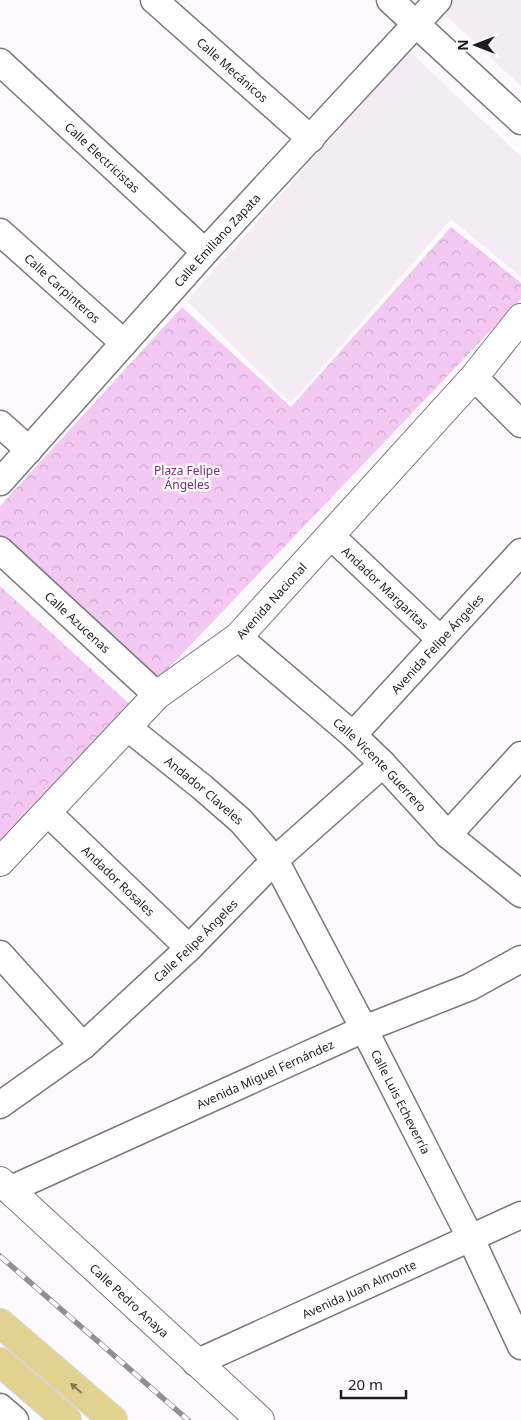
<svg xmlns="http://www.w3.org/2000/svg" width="521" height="1420" font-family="'Noto Sans',sans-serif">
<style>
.built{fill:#f4ebf4}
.park{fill:url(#park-crowns)}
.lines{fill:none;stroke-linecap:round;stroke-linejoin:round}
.street-casing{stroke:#7b777b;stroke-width:29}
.secondary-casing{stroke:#7b777b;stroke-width:30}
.primary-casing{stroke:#d7d6d7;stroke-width:30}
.street{stroke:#fff;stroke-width:26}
.secondary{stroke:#fff;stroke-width:28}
.primary{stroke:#e2d291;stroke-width:28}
.rail-casing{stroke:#918f91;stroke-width:5.5}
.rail{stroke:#fdfafd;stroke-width:4;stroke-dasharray:11;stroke-linecap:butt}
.oneway{fill:#807858}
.labels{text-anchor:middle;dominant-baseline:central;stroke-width:5;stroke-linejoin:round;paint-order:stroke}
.street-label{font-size:12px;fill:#1f1d1f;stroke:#fdfafd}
.park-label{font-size:12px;fill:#723174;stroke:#fdfafd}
</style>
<defs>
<pattern id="park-crowns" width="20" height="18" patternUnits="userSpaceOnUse" patternTransform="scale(1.25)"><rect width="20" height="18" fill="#f3c8f3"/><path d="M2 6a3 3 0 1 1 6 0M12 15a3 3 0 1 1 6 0" fill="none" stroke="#d0abd0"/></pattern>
</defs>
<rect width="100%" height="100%" fill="#fdfafd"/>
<!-- built -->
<path class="built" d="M446,0H521V86L438,8Z
M409,51L521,157V277L451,219L291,403L187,301Z"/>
<!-- park -->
<path class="park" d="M451,227L521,283V299L159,678L0,538V506L182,307L291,407Z
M0,586L134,708L0,848Z"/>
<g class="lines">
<!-- street casing -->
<g class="street-casing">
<g id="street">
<path id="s1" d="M154,0L311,139"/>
<path d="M390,0L521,121"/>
<path id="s2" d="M0,62L205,252"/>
<path id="s3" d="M0,232L124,343"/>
<path d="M474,377L521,424"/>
<path d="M0,424L29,450"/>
<path id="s4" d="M0,482L205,252L438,0"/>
<path id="s5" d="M331,536L440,639"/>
<path id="s6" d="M0,550L157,695"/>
<path id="s7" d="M238,637L353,735L383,764L448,835L521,894"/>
<path id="s8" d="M127,727L202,787L241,821L275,860L364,1029L471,1239L521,1346"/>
<path id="s9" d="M353,735L521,552"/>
<path id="s10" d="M47,812L189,948"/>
<path d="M448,835L521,755"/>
<path d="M0,954L83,1046"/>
<path id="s11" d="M0,1105L83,1046L189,948L275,860L383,764"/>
<path id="s12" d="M9,1190L364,1029L470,987L521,959"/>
<path id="s13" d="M196,1363L521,1215"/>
<path d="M0,1407L15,1420"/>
</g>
</g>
<!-- secondary casing -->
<g class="secondary-casing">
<g id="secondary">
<path id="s14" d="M0,862L157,695L238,637L474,377L521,318"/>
<path id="s15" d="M0,1181L260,1420"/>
</g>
</g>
<!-- primary casing -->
<g class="primary-casing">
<path id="primary" d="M0,1323L113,1420
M0,1362L67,1420"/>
</g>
<!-- street -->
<use href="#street" class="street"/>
<!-- secondary -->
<use href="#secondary" class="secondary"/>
<!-- primary -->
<use href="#primary" class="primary"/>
<!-- rail casing -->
<g class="rail-casing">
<path id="rail" d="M0,1256L188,1420"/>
</g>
<!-- rail -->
<use href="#rail" class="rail"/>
</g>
<!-- one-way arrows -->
<defs><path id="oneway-solid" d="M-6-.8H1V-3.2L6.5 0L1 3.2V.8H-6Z" transform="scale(1.25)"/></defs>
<use class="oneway" href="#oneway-solid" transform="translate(76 1388) rotate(-139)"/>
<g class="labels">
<!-- street labels -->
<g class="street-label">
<text stroke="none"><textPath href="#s1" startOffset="105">Calle Mecánicos</textPath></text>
<text stroke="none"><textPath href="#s2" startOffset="140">Calle Electricistas</textPath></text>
<text stroke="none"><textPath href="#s4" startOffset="325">Calle Emiliano Zapata</textPath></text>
<text stroke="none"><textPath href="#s3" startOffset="84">Calle Carpinteros</textPath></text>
<text stroke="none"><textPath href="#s5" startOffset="75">Andador Margaritas</textPath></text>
<text stroke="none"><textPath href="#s14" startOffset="378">Avenida Nacional</textPath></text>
<text stroke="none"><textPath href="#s6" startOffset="106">Calle Azucenas</textPath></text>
<text stroke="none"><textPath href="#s9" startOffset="124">Avenida Felipe Ángeles</textPath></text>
<text stroke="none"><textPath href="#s7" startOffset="191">Calle Vicente Guerrero</textPath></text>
<text stroke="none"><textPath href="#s8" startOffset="100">Andador Claveles</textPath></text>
<text stroke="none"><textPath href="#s10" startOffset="99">Andador Rosales</textPath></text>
<text stroke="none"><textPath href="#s11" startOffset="256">Calle Felipe Ángeles</textPath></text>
<text stroke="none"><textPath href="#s12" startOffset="281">Avenida Miguel Fernández</textPath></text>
<text stroke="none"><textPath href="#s8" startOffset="472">Calle Luis Echeverría</textPath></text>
<text stroke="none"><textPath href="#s13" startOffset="179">Avenida Juan Almonte</textPath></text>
<text stroke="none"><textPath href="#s15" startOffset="176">Calle Pedro Anaya</textPath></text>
</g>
<!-- park labels -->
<g class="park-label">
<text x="187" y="470">Plaza Felipe<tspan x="187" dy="14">Ángeles</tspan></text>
</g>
</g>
<!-- north arrow -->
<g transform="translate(476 45) rotate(270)" stroke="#fdfafd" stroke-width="4" paint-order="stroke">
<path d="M0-4L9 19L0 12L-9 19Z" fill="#1f1d1f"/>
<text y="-8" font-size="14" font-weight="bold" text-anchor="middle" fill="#1f1d1f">N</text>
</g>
<!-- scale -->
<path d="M341 1390v8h65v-8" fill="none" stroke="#1f1d1f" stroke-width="2.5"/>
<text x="348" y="1390" font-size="15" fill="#1f1d1f" stroke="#fdfafd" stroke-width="4" paint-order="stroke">20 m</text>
</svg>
